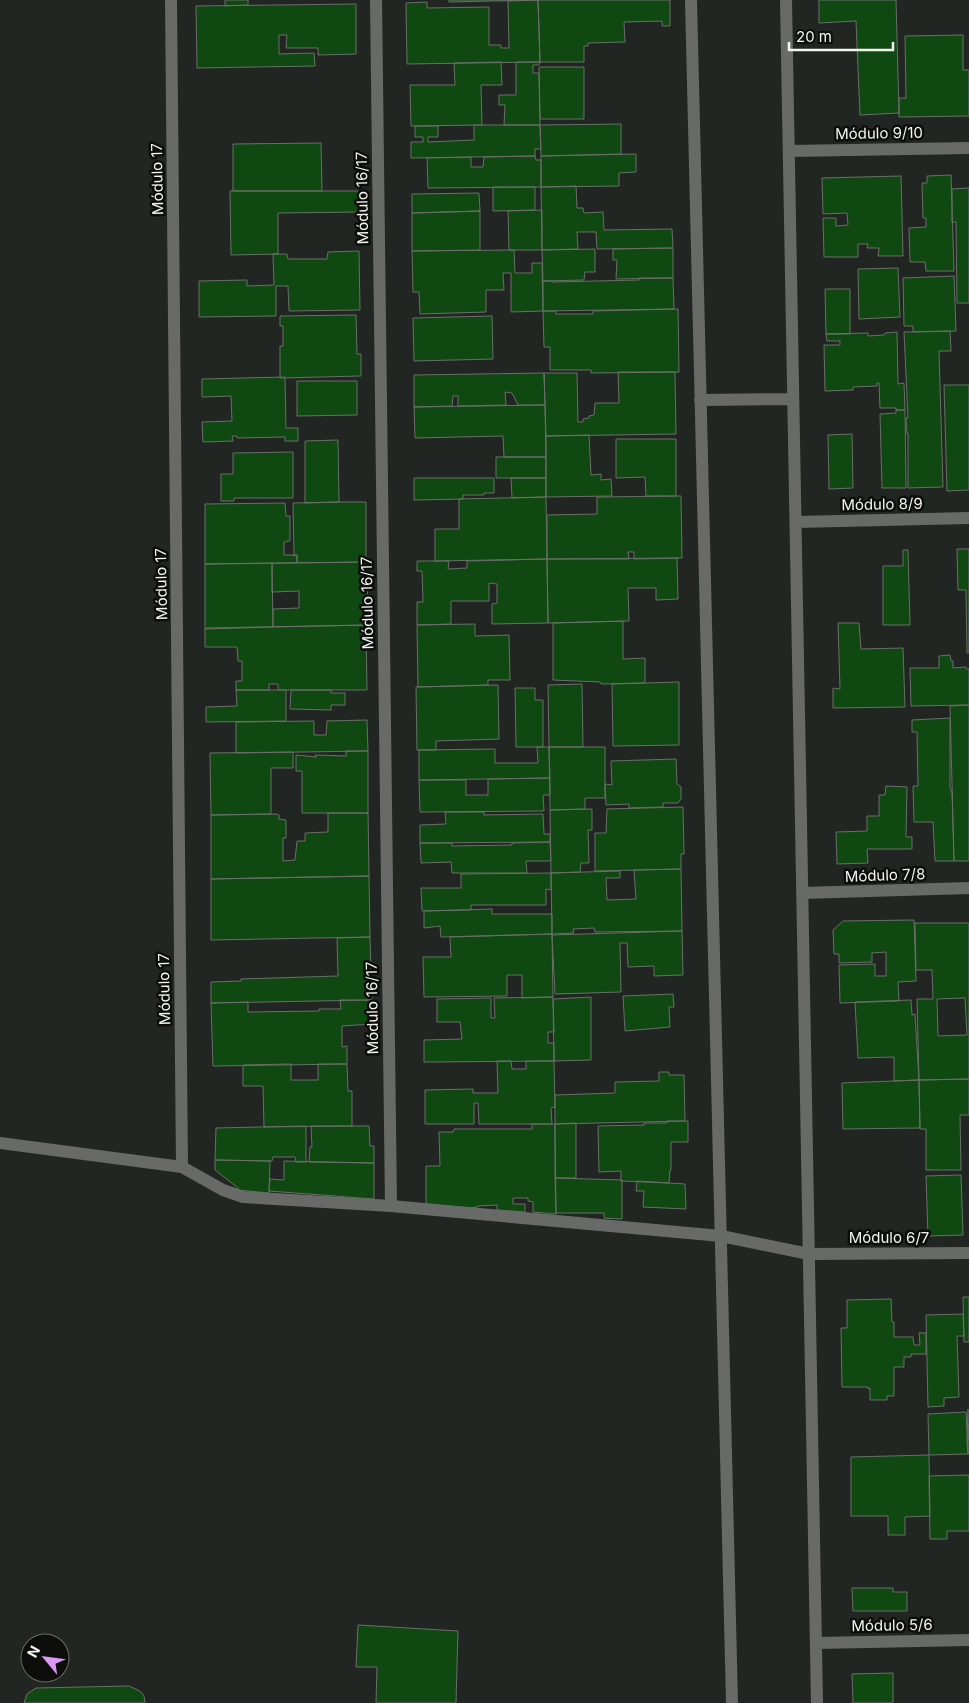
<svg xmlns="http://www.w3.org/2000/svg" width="969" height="1703" font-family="Inter,sans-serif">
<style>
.building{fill:#104812;stroke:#6a6f69;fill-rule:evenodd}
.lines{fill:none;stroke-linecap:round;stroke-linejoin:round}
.minor{stroke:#686a67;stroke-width:12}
.labels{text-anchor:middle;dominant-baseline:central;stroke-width:5;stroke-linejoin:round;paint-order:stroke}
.street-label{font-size:15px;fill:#f2f5f2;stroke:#0d0e0c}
</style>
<rect width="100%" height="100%" fill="#222622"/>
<!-- building -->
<path class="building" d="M225,0H248V5L225,6Z
M449,0H538L449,2Z
M538,0L540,62L407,64L406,3L427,2V8L489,7V45H501V48H509L508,1Z
M538,0H670V26H662V21L624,22L625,42L588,43V46H584V62H540Z
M819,0H896L899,113L860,115L856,21L819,23Z
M356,4V54L318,55V48H286L287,35H279V54L314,53L315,66L197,68L196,6Z
M963,35V70H969V116L899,117V98H906L905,36Z
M501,62L502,85H481L482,125L411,126L410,85H455L454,63Z
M516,62H540L539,65H533V73H539L540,125H504L505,105H499V95H516Z
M539,67H584V119H540Z
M621,124V154L541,156L540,125Z
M474,125H540L541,149H535V156L411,158V142H423V137H415V126H438V137H428V142L474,140Z
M321,143L322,191H233V144Z
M636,154V172L619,173V186L541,187V156Z
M535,156L536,160H541V187L428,188L427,158L471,157V167H483L484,157Z
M951,175L954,271H926L925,262H910L909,228L926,227V218H923L922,183H927V176Z
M901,176L903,256H878L879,248H867L868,244H858V257H824L823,218H836V226L848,225L847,213L823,214L822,178Z
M576,186L577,208H583L584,213L603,212L604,230L672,229L673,248L597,249L596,232H577L578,249L542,250L541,187Z
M493,187H535V210L493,211Z
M969,188V303H957L956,222H952V189Z
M230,191H358L359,212L278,213V254L231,255Z
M479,193L480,211L412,213V194Z
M542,210V250H509L508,211Z
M480,211V250L412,251V213Z
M673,248V278L616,279L617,260H613V249Z
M595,249V272H585L584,280L543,281L542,250Z
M514,250L515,273H532V263H542L543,311L511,312V273H503L504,290H486V312L420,314L419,292H413L412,251Z
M359,251L360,310L289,311L288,286H276V316L199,317V281L247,280V286L274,285L273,254H287L288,259H327L328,252Z
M898,268L900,317L859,319L858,269Z
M954,276L956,331L913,332V326H904L903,278Z
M639,278H673L674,309L543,311V281H552V282L639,280Z
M825,289H850V334H826Z
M678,309L679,372L591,373V370H550V347H544L543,311H556V314H593V311Z
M356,315L357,354H361V376L280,378V346H283V326H280V316Z
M492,316L493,359L414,361L413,318Z
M950,331L951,351H939L943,487L908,488V433L907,434L906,418H908L904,332Z
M897,332L898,384L904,383L905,410H896V408H880L879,383H877V386L853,387V390L825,391L824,345H840V341H827L826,334L868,333V336L884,335L885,333Z
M618,372H675L676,434L546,436L544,373H577L578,422H583V419L589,418V416L594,415L595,403H619Z
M544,373L545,405H518L512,393L505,392L506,405L458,406V396H453L452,406L414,407V375Z
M285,377L286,428H298V441H285V437L237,438V436H232L233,441L203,442L202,422L232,421L231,396L202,397V379Z
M297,381H357V415L297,416Z
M944,385H969V490L947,491Z
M545,405L546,457H504L503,436L415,438L414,407Z
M896,410H905L906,488H882L880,414L896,413Z
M852,434L853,488L829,489L828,435Z
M589,435L591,475L601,474V480L611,479L612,496L546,497V436Z
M616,439H676V496H646L645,477L616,478Z
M338,440L339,502L305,503V441Z
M293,452V498H234V501H221V474H233V453Z
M496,457H546V478H496Z
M414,478H494V493H484V495H463V499L414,500Z
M511,478H546V497L512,498Z
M681,496L682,558L634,559V552H628L629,559H547V515L597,514V497Z
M546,497L547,559L435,561V529H459V499Z
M339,502H366V562L297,563V555L294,556L293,503Z
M285,503L286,516H290V541L284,542V555H297V563L205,564V504Z
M957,549H969V653H967L966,590H958Z
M903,550H908L910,625H883V566H903Z
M677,558L678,599L656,600V588H628L629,621L548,623L547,559Z
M547,559L548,623L492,624V604L497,603V584L489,583V601H451V624L417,625V602H423L422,571H417V561H449L448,569L467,568V561Z
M366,562L369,625L273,627V609L299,608V591L272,592V563Z
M272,563L273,627L205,629V564Z
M623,621V659L645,658V683L601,684L600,682L553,680V623Z
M838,623H859L861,649L903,648L905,707L833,708V688L840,689Z
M475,624V636L509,635L510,680H488V685L418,687L417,625Z
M366,625L367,690H278V684H269V690H236V681H242V661H238L237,647H205V629L207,628Z
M950,655L951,661H953V668L966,667V669H969V705L911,706L910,668H939V656Z
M679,682V745L613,746L612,684Z
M582,684L583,747H549L548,685Z
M498,685L499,739L436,741V750H417L416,687Z
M515,688H535V700H543V747H516Z
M236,690H286V721L206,722V707L237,706Z
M291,690H331V693H345V705H331V710L290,709Z
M969,705V861H954L950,706Z
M950,718V787L951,791H952L954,861H935L933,822H914L913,786H918L917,732H912V720Z
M367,720L368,751L236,753V722L314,721V735H326L327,721Z
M537,747H549L550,778L419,780V750L495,749V763H538Z
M549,747H605V798H585V809L550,810Z
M346,751H368V813H302V771H296V755L316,757L315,755L346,756Z
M293,752V768H271V814L211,815L210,753Z
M676,759L677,784L681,787V799L678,803H663V807L629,808V804L606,805L605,784L612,785L611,761Z
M550,778V795H543L544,811L420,812L419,780H466V795H488V779Z
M886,786L907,787L906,837H912V849H867L868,863L837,864L836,832L867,831V816H879V795H885Z
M683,807L684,854H681V869L595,871V833H606L607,809Z
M592,809V830H588L589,863H581L580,872L551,873L550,810Z
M445,812H484V815L543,814L544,834H550V842L420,843V825L446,824Z
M328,813H368L369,876L211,879V815L276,814L279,815V819L286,820V838H283V861L295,860L297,841H305V833L328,832Z
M550,842L551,861H526L527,873H452L451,862L421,863L420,843H452V846L512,845V843Z
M681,869L682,931L595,932L594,928L573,929L574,933L552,934L551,873L620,871V878H606L607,900L636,899L634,870Z
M551,873V890L546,889V905H471V910L422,911L421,888H461V874Z
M369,876L370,937L211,940V879Z
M492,909V914H552V934L441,937L440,926L424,928V911Z
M914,920L916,981L898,982L899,1001L840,1003L839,965L875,964V976H886V952L872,953V962L839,963V954H834L833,930L843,921Z
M915,923H969V1079L919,1080L917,999H933L932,970H916ZM965,998L967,1035L938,1036L937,999Z
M682,931L683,975L654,976V966L628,967L627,943H620L621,992L555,994L552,935Z
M552,934L553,997L522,998V975H507V996L424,997L423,957H451L450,937Z
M370,937L372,1000L211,1003V982L241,981V979L338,976L337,938Z
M673,994L674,1007H669L670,1027L625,1031L623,996Z
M553,997L554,1032H548V1043H554V1061L424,1062V1040L462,1039L460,1022H437V999L491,998V1018H495L494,998Z
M591,997V1060L554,1061L553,999Z
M340,1000H372V1024L342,1026V1047L347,1046V1064L213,1066L211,1003L248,1002V1012L319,1011V1009H341Z
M911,1000L912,1015L915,1014L919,1080L894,1081V1057L858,1058L855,1002Z
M497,1061H511L512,1069H526V1061H554L555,1107L551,1108L552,1124H479L478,1103H474V1124H425V1090L473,1089V1093H498Z
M291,1064V1080H318V1064H347L348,1091H352V1126L264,1127L263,1086H243V1065Z
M659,1072H669V1075H684L685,1121L555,1124V1095L615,1093V1082L659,1081Z
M969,1079V1115H960L961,1170H926V1129H920L919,1080Z
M919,1080L920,1128L843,1129L842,1083Z
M667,1121H688V1142H671V1170H670L669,1183L621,1181V1171L599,1172L598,1126L644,1125V1123H667Z
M576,1123V1178H555V1124Z
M532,1124H555L556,1214L533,1212V1202L528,1201V1198H513V1204H525V1212L497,1210V1205L478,1206V1207L469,1208L426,1204V1166H440L439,1132H453L454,1129H532Z
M306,1126V1162H296L295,1157H273L272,1161H270L215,1160L216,1128Z
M311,1126H369L370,1146H374V1163L309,1162L310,1147H312Z
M215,1160L270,1161L269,1193L238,1190V1188L215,1170Z
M284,1161L374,1163V1199L269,1191L270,1179L284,1180Z
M961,1175L963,1235L928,1236L926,1176Z
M555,1178L622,1180V1219L604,1218V1213H556Z
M637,1181L685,1184L686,1209L643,1207L644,1191H636Z
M963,1297H969V1342H964Z
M891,1299L892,1322H894V1337H913L914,1345H920L919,1333H926V1354H911V1357H904V1367H894V1396H887V1400H870V1388L868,1389V1387H842L841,1328H847V1300Z
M963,1314L964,1336H957L959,1397L944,1398V1406L928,1407L926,1315Z
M968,1409L969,1454H968L967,1442Z
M966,1412L968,1454L929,1455L928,1414Z
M929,1455L930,1516L905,1517V1535H888V1516H851V1457Z
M969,1475V1531H947V1539H930L929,1476Z
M852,1588H893V1592H907V1611H853Z
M358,1625L458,1631L456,1703H376L377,1667H356Z
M893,1673V1703H853L852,1674Z
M129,1686L140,1691L144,1696L145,1703H24L27,1694L36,1688Z"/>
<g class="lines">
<!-- minor -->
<path class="minor" d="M171,0L182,1167
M376,0L391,1206
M691,0L732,1703
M786,0L817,1703
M789,151L969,148
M700,400L793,399
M796,522L969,518
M802,893L969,888
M0,1143L182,1167L223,1190L243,1197L391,1206L721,1236L809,1254L969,1253
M816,1643L969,1640"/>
</g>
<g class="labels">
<!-- street labels -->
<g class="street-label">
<text transform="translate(879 133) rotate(-1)">Módulo 9/10</text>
<text transform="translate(157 179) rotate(-91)">Módulo 17</text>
<text transform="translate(362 198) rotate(-91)">Módulo 16/17</text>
<text transform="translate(882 504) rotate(-1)">Módulo 8/9</text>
<text transform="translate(161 584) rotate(-91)">Módulo 17</text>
<text transform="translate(367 603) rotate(-91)">Módulo 16/17</text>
<text transform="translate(885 875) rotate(-2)">Módulo 7/8</text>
<text transform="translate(164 989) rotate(-91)">Módulo 17</text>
<text transform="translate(372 1008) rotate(-91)">Módulo 16/17</text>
<text x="889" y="1237">Módulo 6/7</text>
<text transform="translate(892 1625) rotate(-1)">Módulo 5/6</text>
</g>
</g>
<!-- north arrow -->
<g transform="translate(45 1658) rotate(299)"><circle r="24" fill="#0d0e0c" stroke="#696a68"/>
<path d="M0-4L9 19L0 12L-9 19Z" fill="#dc99f4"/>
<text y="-8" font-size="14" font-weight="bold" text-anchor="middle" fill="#f2f5f2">N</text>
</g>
<!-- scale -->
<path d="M789 42v8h104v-8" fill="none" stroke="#f2f5f2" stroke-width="2.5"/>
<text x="796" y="42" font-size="15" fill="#f2f5f2" stroke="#0d0e0c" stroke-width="4" paint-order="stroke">20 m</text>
</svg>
